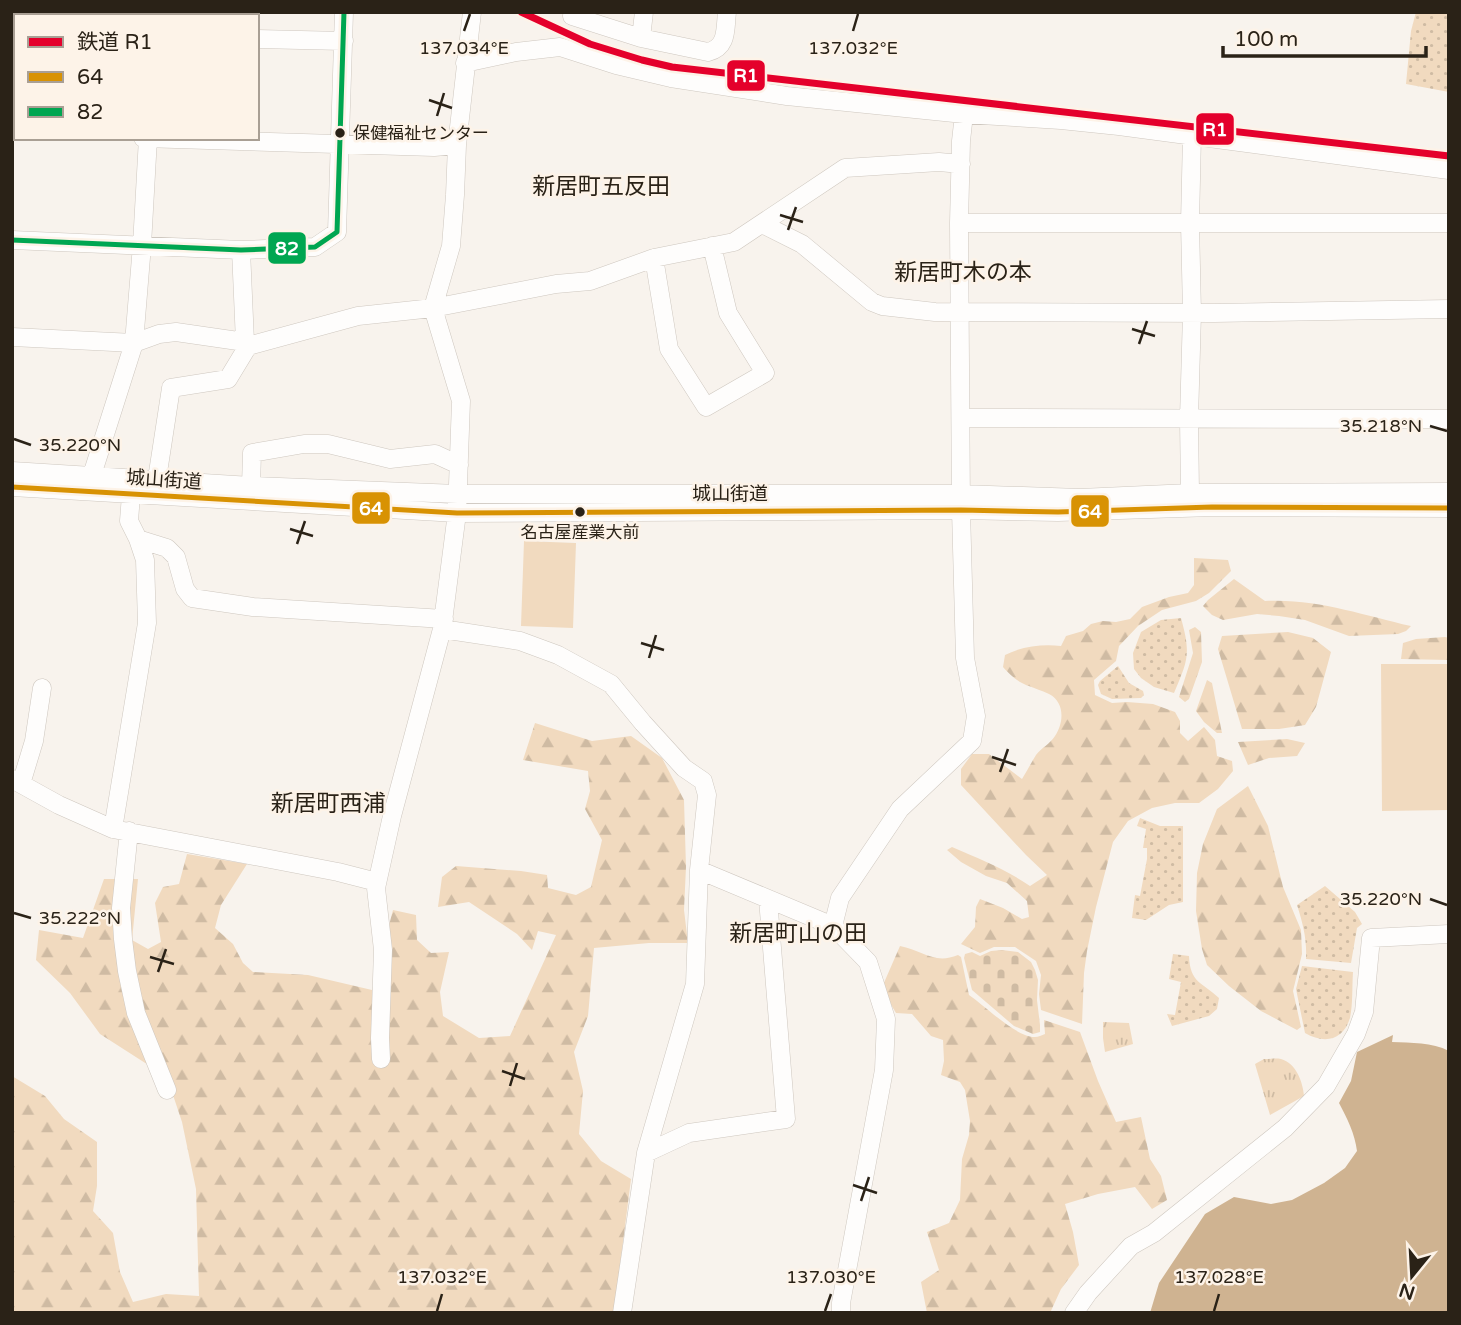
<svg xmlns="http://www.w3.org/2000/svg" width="1461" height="1325" font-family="'Varela Round','Noto Sans JP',sans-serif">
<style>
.grass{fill:url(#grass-tufts)}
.forest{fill:url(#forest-firs)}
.cemetery{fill:url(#cemetery-stones)}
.park{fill:url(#park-dots)}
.pitch{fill:#f1dabf}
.water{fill:#cfb391}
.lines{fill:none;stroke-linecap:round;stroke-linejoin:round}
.minor-casing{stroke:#cec7bf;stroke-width:19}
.minor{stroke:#fefdfc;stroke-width:18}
.bus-1-casing{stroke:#fdf3e8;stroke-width:10}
.bus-2-casing{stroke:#fdf3e8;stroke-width:10}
.bus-1{stroke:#d89203;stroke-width:5}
.bus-2{stroke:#00a651;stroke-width:5}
.rail-1-casing{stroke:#fdf3e8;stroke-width:12}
.rail-1{stroke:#e4002b;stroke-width:7}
.ticks{fill:none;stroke:#2a2217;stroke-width:2.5}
.bus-dot{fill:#2a2217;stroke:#fdf3e8;stroke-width:2.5}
.labels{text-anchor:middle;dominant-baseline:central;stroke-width:5;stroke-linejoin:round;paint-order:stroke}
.bus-label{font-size:17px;fill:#2a2217;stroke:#fdf3e8;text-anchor:start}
.street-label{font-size:19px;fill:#2a2217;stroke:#fdf3e8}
.quarter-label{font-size:23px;fill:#2a2217;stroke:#fdf3e8}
.ticks-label{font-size:18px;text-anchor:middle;fill:#2a2217;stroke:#fdf3e8;stroke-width:5;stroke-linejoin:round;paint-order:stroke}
.line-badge{stroke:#fdf3e8;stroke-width:2.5}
.badge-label{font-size:19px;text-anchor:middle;font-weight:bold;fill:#fff}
</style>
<defs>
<pattern id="grass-tufts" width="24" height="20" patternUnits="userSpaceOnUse" patternTransform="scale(1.75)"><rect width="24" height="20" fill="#f1dabf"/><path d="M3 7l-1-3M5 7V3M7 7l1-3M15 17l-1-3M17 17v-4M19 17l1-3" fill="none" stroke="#cfbba3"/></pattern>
<pattern id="forest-firs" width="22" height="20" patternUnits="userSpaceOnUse" patternTransform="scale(1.75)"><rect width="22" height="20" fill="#f1dabf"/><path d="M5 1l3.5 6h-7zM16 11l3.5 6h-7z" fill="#cfbba3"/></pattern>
<pattern id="cemetery-stones" width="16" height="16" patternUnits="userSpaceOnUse" patternTransform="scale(1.75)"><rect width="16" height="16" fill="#f1dabf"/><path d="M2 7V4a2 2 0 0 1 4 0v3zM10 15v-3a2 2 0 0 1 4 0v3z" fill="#cfbba3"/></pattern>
<pattern id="park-dots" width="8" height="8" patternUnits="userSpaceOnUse" patternTransform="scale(1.75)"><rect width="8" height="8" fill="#f1dabf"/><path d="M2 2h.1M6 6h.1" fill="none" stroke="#cfbba3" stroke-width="1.8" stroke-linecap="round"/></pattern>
</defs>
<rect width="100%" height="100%" fill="#f8f3ed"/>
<!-- grass -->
<path class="grass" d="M1103,1022L1129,1023L1133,1044L1105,1052L1103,1038Z
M1264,1059C1269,1059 1276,1058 1281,1059C1296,1063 1303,1082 1304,1096L1270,1115L1255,1064Z"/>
<!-- forest -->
<path class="forest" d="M1194,558L1228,560L1231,571L1209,593L1196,601L1162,610L1138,626L1119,646L1116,661L1094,680L1095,695L1112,703L1127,702L1153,704L1175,712L1180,721V733L1188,741L1204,727L1215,740L1217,756L1232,761L1233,771L1218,789L1199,803H1175L1152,808L1128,821L1113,842L1096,907L1087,951L1084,973L1082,1024L1041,1010L1039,994L1041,975L1036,961L1015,947H994L980,953L961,944L975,927L976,907L980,899L1003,908L1022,919L1029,917L1027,901L1007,883L986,876L961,862L947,850L952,847C980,859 1005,869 1030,886L1047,875L1026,855L961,785V769L972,754H989L1022,779C1027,771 1031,763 1036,755C1041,748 1050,744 1055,736C1064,723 1065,702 1049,694C1027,684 1021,687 1003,667L1005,655C1022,646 1043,644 1061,646L1066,636L1083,631L1091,624L1103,621L1116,622L1130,619L1142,607L1169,597L1188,593L1194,585Z
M1234,579L1265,601C1315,598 1363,615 1411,626L1406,631L1398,634L1349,636L1305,620L1279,616L1257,614L1223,620L1212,615L1203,606L1208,600Z
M1195,627L1201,632L1202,662L1189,699L1185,702L1179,697L1193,653L1189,630Z
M1288,632L1313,638L1331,652L1316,707L1305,725L1279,729H1242L1218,649L1222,636Z
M1445,637L1449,638V660L1401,659L1403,643L1416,639Z
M1207,680L1212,683L1222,733H1217L1204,722L1196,711Z
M535,723L592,741L631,736L662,758L684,800L686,867L684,910L688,943H649L594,948L588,1016L574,1052L583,1091L579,1134L601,1161L631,1179L614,1313H12V1076L45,1096L64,1119L97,1142V1186L93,1211L113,1233L120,1272L133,1302L166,1294L199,1296L196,1189L182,1122L167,1077L100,1034L70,993L36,960L39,930L83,938L104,879H138L132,940L148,949L161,942L155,903L163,887L179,884L187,854L247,864L221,905L215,928L233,944L243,963L253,972L308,975L372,990L393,910L416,915L417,940L431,953L449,952L440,992L443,1016L479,1038L510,1036L556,935L538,931L532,950L517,934L469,902L438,907L442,877L456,866L521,871L547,875L548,888L576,895L591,887L602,840L585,809L590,791L588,771L523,760Z
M1287,739L1305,743L1297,756L1269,758L1248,765L1238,742Z
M1248,786L1268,826L1283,887L1301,930L1302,954L1293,991L1301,1027L1297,1030L1261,1011L1229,986L1207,965L1202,949L1196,911L1197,873L1203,844L1217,809Z
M900,946C922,950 934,965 958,955L961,957L969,995C984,1005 1017,1038 1035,1037C1038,1037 1042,1035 1045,1034L1044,1020L1080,1032L1098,1081L1116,1122L1141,1117L1150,1159L1161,1176L1167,1200L1152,1209L1135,1187L1098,1194L1065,1204L1073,1232L1079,1265L1061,1289L1050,1313H927L921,1282L939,1270L927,1232L949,1223L960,1200L962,1159L969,1135L970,1121L965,1090L960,1082L941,1075L944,1061L943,1040L931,1036L912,1014L896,1013L887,998L883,985Z"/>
<!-- cemetery -->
<path class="cemetery" d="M1002,950L1018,952L1031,962L1035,970L1038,980L1037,1000L1040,1025V1032L1033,1034L1014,1026L972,990L964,958L965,954L972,952L980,956L991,951Z"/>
<!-- park -->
<path class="park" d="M1416,12H1449V92L1406,84L1411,31Z
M1181,618C1191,654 1188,660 1174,693L1154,687L1141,678L1134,669L1133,653L1141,632L1161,620Z
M1118,666L1129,683L1143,691L1144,695L1141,698L1112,699L1101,694L1098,685L1100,681Z
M1140,818L1160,826H1183V902L1169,905L1146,920L1132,918L1135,895L1140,896L1147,859V848H1143L1146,829L1137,826Z
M1325,886L1355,912L1362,924L1357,928L1351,963L1306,959C1307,939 1303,924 1297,905Z
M1173,954L1189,956C1190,983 1202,982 1219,998L1217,1009L1209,1016L1172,1026L1167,1014L1175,1015L1181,982L1169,979Z
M1302,966L1353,972C1352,986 1353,1004 1350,1018C1343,1041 1324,1044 1305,1033L1296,989Z"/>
<!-- pitch -->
<path class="pitch" d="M524,541L576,543L573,628L521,626Z
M1381,664H1449V810L1382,811Z"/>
<!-- water -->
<path class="water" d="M1393,1035L1392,1042C1411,1043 1432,1042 1449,1051V1313H1150L1159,1283L1205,1214L1234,1197L1271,1204L1292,1200L1324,1183L1345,1168L1357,1151C1355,1134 1347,1118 1339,1103L1351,1081L1357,1052Z"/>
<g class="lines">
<!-- minor casing -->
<g class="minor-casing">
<path id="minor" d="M573,12L572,16L641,38L708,52C728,47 725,29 727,12
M152,16V12
M211,16L212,12
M12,27H16
M641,38L644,12
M257,39L344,41
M465,63L516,52L560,47L616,65L671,78L787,96L964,114L1061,120L1119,126L1449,170
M12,130H16
M143,138L434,147L457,145
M959,223H1449
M762,224L802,244L872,302L882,306L935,312L1214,313L1449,309
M12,240L241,250L315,247L337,232L344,12
M241,250L245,342L248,346
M654,258L669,349L706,407L765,373L728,313L712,246
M12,337L134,343L159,334L176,332L245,342
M961,418L1449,419
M12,471L251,486L458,494H961L1080,498L1190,493L1449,492
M92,475L134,343L142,245L148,138
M157,479L171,388L228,379L248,346L358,316L433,308L556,284L590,281L654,258L734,242L845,168L939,162L961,164
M251,486L252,453L304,444H328L390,459L435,454L459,465
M12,487L457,513L961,510L1058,512L1212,507L1449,508
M1190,493L1189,419L1192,313L1190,223L1192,135
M131,495L129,521L138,539L167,548L176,557L185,589L192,598L253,607L444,619
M442,629L520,641L558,655L611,684L643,723L684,768L703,781L707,795L699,870L695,984L646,1153L622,1313
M12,779L59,805L113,829L338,872L377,882
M21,784L34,741L42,688
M113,829L147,623L145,560L138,539
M129,831L121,908L123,939L127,971L136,1013L167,1090
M699,870L833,926L868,962L886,1019L884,1070L841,1303V1313
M833,926L840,898L900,809L972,741L976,716L965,658L961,510L959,223L961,141L964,114
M381,1059L380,1038L383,950L376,888L392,816L442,629L457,513L461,401L433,308L451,246L455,195L457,145L472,12
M646,1153L689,1133L786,1119L768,899
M1074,1313L1088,1293L1131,1246L1154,1233L1285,1128L1326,1086L1356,1034L1364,1012L1371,938L1449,934"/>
</g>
<!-- minor -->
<use href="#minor" class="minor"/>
<!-- bus-1 casing -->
<g class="bus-1-casing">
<path id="bus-1" d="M12,487L457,513L961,510L1058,512L1212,507L1449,508"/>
</g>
<!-- bus-2 casing -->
<g class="bus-2-casing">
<path id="bus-2" d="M12,240L241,250L315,247L337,232L344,12"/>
</g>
<!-- bus-1 -->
<use href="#bus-1" class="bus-1"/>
<!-- bus-2 -->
<use href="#bus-2" class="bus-2"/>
<!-- rail-1 casing -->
<g class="rail-1-casing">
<path id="rail-1" d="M521,12L590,44L642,60L672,67L1449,156"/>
</g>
<!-- rail-1 -->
<use href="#rail-1" class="rail-1"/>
</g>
<!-- ticks -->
<path class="ticks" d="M464,31L470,14M853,31L858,14M429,100L452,108M437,116L444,93M780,215L803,222M788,230L796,207M1132,329L1155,336M1139,344L1147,321M1430,426L1447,431M14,439L31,445M290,529L313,536M297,544L305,521M641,643L664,650M649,658L656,635M992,757L1016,765M1000,772L1008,749M1430,899L1447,905M14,913L31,918M150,957L174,964M158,972L166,949M502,1071L525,1079M510,1086L517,1063M853,1185L877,1193M861,1201L869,1177M437,1311L442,1294M825,1311L831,1294M1214,1311L1219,1294"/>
<!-- markers -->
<g class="bus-dot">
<circle cx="340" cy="133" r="6"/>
<circle cx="580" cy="512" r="6"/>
</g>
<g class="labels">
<!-- bus labels -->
<g class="bus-label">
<text x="353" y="133">保健福祉センター</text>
<text x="580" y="532" text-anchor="middle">名古屋産業大前</text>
</g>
<!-- street labels -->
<g class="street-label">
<text transform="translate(164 480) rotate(4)">城山街道</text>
<text x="730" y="494">城山街道</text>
</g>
<!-- quarter labels -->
<g class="quarter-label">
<text x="601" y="187">新居町五反田</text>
<text x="963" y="273">新居町木の本</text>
<text x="328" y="804">新居町西浦</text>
<text x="798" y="934">新居町山の田</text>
</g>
</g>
<g class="ticks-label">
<text x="464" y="54">137.034°E</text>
<text x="853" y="54">137.032°E</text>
<text x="1381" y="432">35.218°N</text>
<text x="80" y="451">35.220°N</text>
<text x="1381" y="905">35.220°N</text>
<text x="80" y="924">35.222°N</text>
<text x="442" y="1283">137.032°E</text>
<text x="831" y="1283">137.030°E</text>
<text x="1219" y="1283">137.028°E</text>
</g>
<g class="line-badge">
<rect x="726" y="59" width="40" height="33" rx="7" fill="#e4002b"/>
<rect x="1195" y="112" width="40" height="34" rx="7" fill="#e4002b"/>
<rect x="267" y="231" width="40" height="34" rx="7" fill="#00a651"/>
<rect x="351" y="491" width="40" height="34" rx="7" fill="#d89203"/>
<rect x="1070" y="494" width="40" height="34" rx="7" fill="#d89203"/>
</g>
<g class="badge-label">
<text x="746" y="82">R1</text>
<text x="1215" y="136">R1</text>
<text x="287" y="255">82</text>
<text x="371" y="515">64</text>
<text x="1090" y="518">64</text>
</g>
<!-- border -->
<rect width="1461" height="1325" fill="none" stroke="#2a2217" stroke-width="28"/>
<!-- legend -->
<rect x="14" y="14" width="245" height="126" fill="#fdf3e8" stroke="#a99f94" stroke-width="2"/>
<rect x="28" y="37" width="35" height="10" fill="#e4002b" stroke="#a99f94" stroke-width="2"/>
<text x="77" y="49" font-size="21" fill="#2a2217">鉄道 R1</text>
<rect x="28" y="72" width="35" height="10" fill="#d89203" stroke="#a99f94" stroke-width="2"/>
<text x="77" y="84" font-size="21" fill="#2a2217">64</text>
<rect x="28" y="107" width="35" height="10" fill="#00a651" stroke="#a99f94" stroke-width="2"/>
<text x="77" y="119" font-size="21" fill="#2a2217">82</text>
<!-- north arrow -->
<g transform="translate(1412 1276) rotate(198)" stroke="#fdf3e8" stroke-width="5" paint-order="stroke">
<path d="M0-5L12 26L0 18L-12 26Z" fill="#2a2217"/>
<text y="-10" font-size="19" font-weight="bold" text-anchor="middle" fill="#2a2217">N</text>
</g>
<!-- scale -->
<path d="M1223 46v10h203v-10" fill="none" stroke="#2a2217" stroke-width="3.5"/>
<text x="1234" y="46" font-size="21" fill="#2a2217" stroke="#fdf3e8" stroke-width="5" paint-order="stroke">100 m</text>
</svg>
